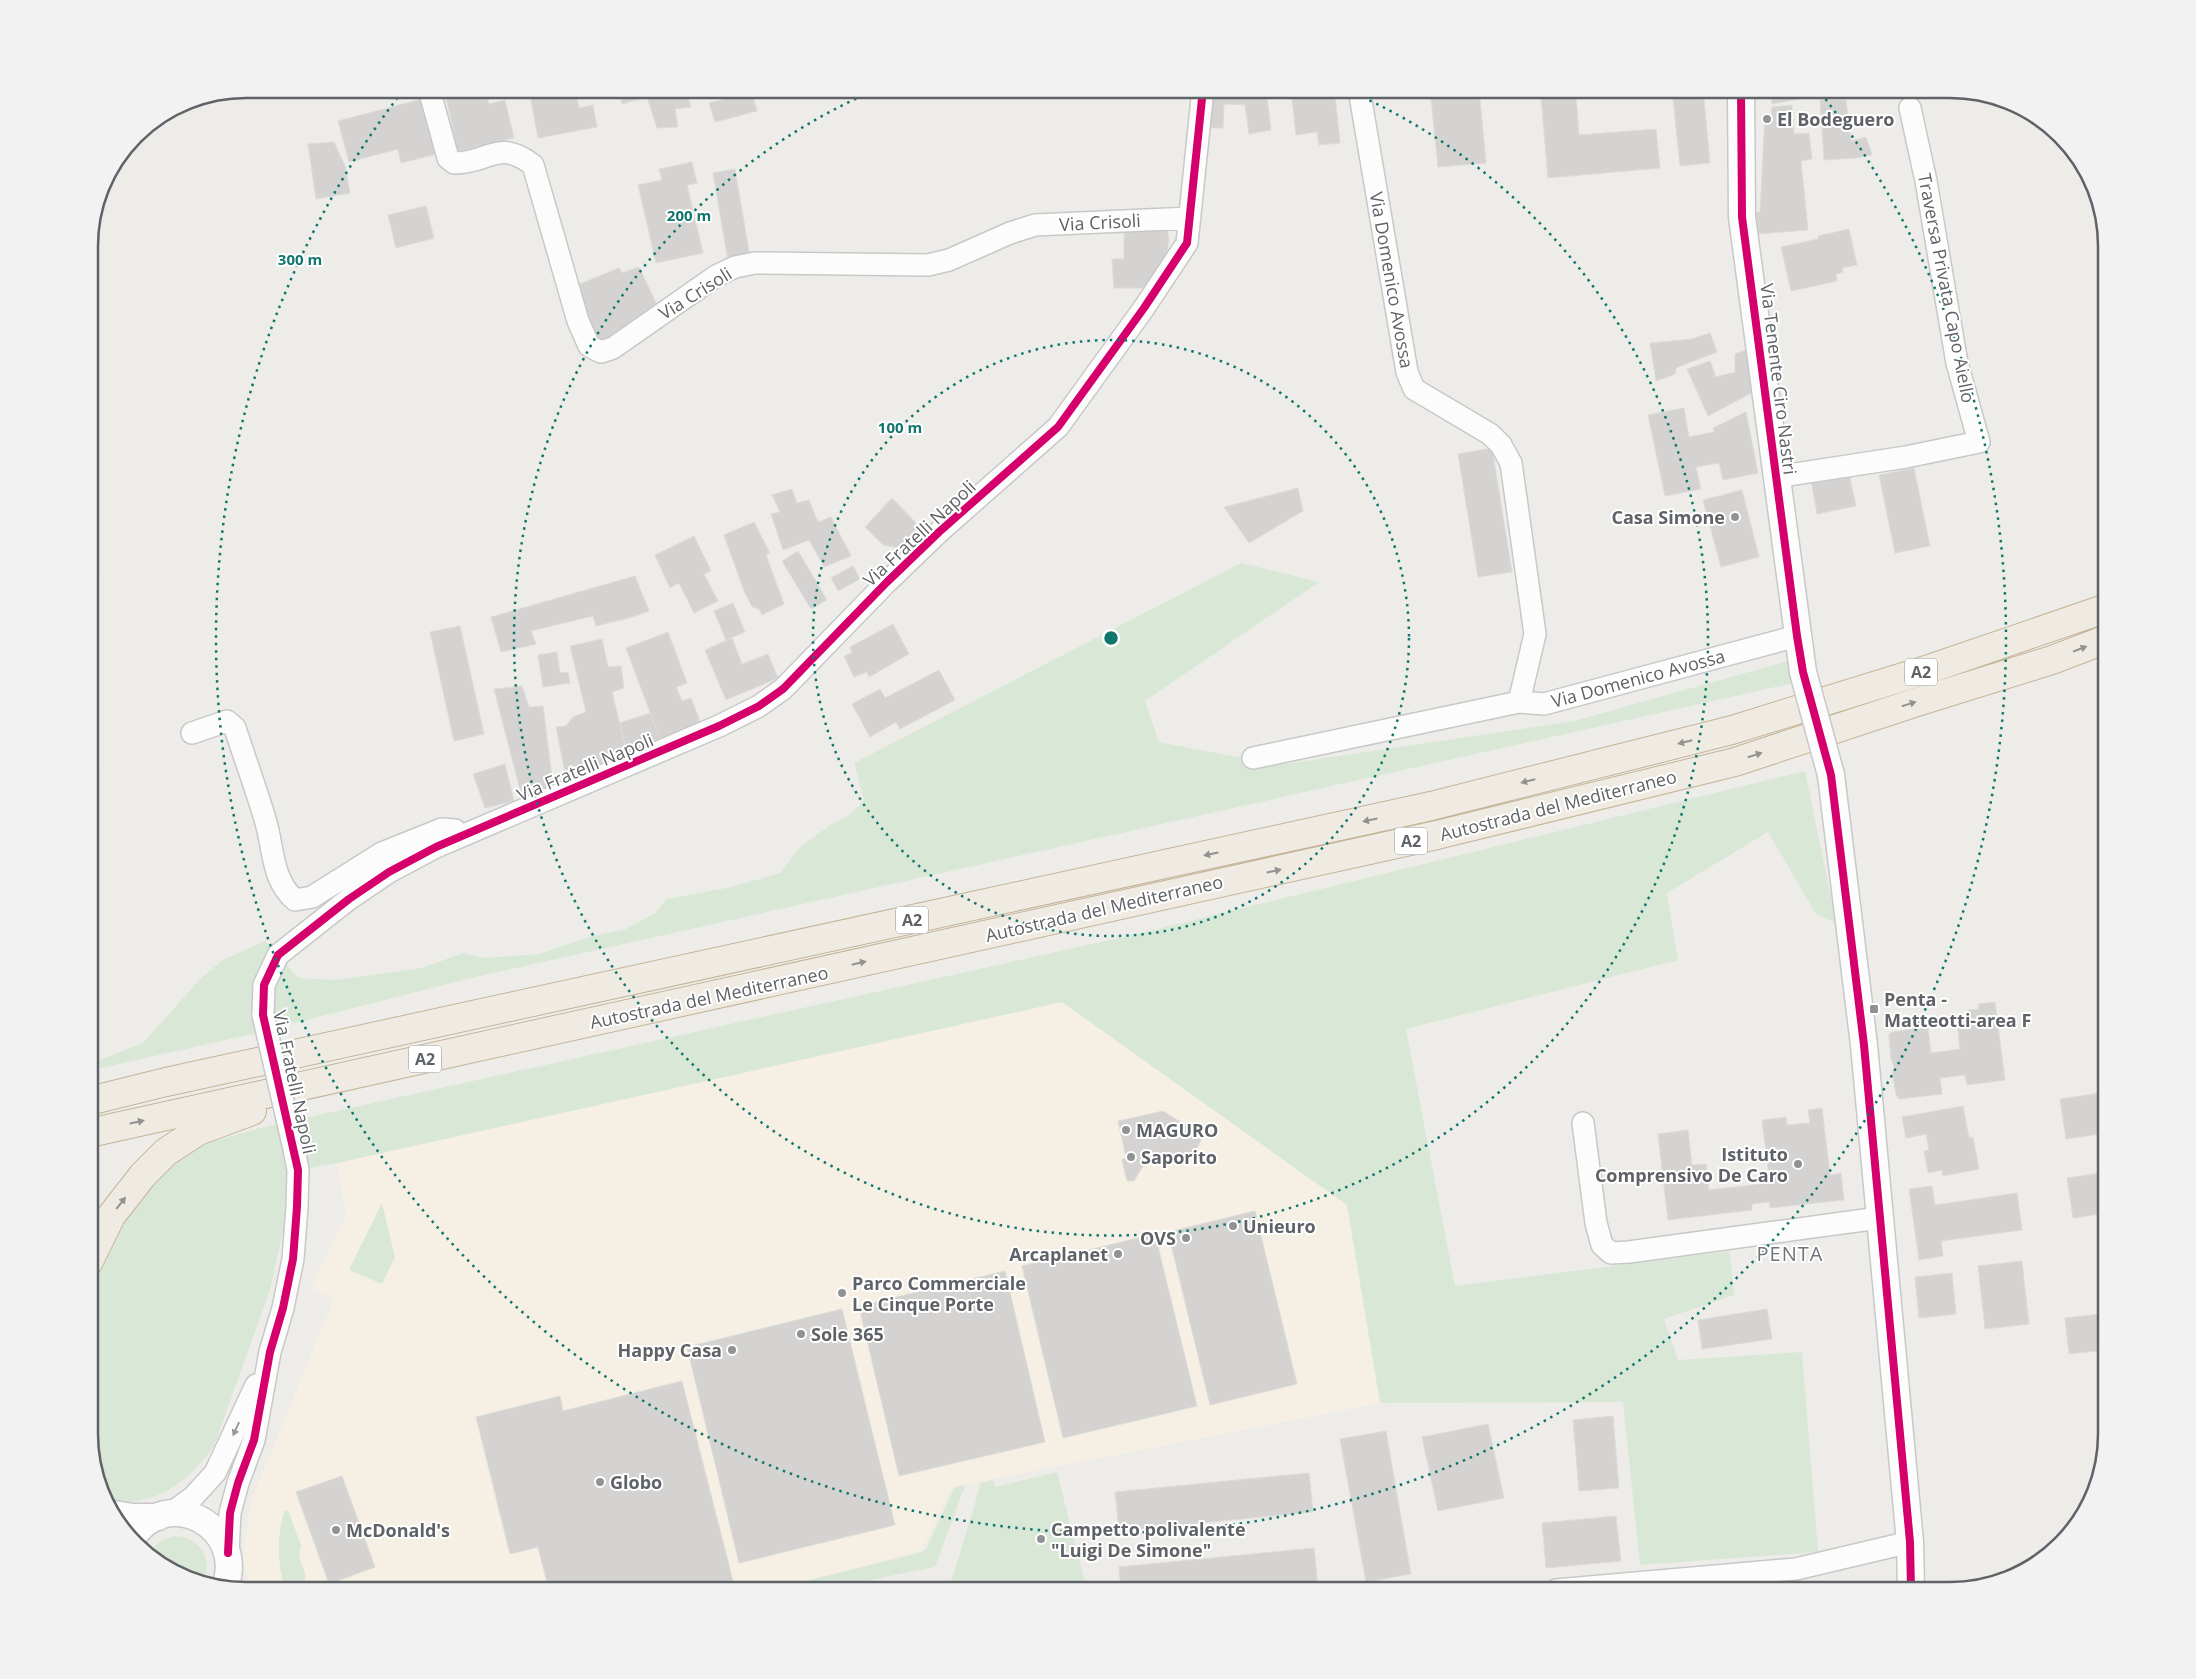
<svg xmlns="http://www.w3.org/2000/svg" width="2196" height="1679" font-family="'Open Sans',sans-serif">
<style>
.commercial{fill:#f6f0e4}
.green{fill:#d9e8d6}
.building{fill:#d5d3d2;stroke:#dddcd8}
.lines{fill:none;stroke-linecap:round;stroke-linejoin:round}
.minor-casing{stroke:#c8c8c9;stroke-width:24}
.tertiary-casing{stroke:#c8c8c9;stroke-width:29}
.motorway-casing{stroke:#c4b498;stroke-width:30}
.minor{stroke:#fcfcfc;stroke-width:21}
.tertiary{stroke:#fcfcfc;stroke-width:26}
.motorway{stroke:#efebe3;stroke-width:28}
.minor-bridge-casing{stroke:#c8c8c9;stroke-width:24;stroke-linecap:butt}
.tertiary-bridge-casing{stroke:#c8c8c9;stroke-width:29;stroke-linecap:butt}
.minor-bridge{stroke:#fcfcfc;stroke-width:21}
.tertiary-bridge{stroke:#fcfcfc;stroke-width:26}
.cycleway-casing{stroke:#fff;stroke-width:11}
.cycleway{stroke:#d6006c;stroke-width:8}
.oneway{fill:#919292}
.oneway2{fill:#96989a}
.ring{fill:none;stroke:#0f766e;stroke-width:2.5;stroke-dasharray:2.5 5}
.poi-dot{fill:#919294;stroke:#fff;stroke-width:2}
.labels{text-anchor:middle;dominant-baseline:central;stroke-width:4;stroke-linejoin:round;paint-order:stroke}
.shield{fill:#fff;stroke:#8f9194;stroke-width:1}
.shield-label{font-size:16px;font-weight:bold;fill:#5f6266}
.poi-label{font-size:18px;font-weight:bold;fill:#5f6266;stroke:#fff;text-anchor:start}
.street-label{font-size:18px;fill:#5f6266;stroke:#fff}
.quarter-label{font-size:20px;letter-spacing:1px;fill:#707478;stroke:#fff}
.rim{fill:none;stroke:#5f6266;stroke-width:2.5}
.centre{fill:#0f766e;stroke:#fff;stroke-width:2.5}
.ring-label{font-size:15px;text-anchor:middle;font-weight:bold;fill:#0f766e;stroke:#fff;stroke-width:4;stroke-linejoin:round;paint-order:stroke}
</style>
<rect width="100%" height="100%" fill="#eeece9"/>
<!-- commercial -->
<path class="commercial" d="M1062,1002L1347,1205L1380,1403L952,1487L922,1550L794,1584L796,1590H250L243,1560L248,1517L254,1494L334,1299L311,1288L346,1215L337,1163Z"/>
<!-- green -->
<path class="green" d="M1241,563L1319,582L1145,701L1159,742L1278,765L1574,721L1788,661L1794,683L471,978L248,1035L92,1070V1063L143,1043L202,977L223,960L265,941L298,978L336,980L422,968L463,953L484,958L539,954L592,936L626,929L655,913L667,899L726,888L781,873L798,849L830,825L851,814L864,800L854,763Z
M1805,771L1836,923L1816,914L1768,832L1667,893L1678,960L1406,1029L1455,1286L1730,1251L1734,1295L1664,1319L1678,1360L1802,1352L1818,1552L1640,1565L1623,1402L1380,1403L1347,1205L1062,1002L337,1163L287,1172L284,1227L270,1290L214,1446C194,1473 171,1496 137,1501C133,1501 127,1503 122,1502C116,1502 109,1498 103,1497L89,1443V1279L124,1217L183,1150L260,1128L1133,935Z
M382,1203L395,1257L382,1284L349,1270Z
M1057,1472L1087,1590H944L952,1579L981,1483L993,1480L995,1487Z
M965,1486L935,1567L820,1590H796L793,1584L920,1553L926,1549L955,1487Z
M288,1510L301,1545L299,1556L305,1573L304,1590H285C277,1563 277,1538 284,1511Z
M175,1536C201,1537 214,1560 203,1583L195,1582L148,1556C154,1544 163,1538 175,1536Z"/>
<!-- building -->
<path class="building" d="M437,89H486L489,104L505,100L514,138L458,151L444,89L437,91Z
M529,89H575L579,108L593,105L597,127L538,138Z
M619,89H686L691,107L675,109L678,127L657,128L647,97L622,104Z
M722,89H751L757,111L715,122L709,103L725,99Z
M1210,89H1266L1271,130L1249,134L1245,105L1224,104L1223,128H1205Z
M1430,89H1479L1486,163L1438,167Z
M1672,89H1703L1710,163L1680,166Z
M1769,89H1802L1804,98L1772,104Z
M1335,94L1340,143L1319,145L1317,132L1296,135L1292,99Z
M1576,94L1579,135L1656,129L1660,168L1548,178L1541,97Z
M422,99L437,154L401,163L398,149L349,162L338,121Z
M1820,100H1846L1851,141L1866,137L1872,155L1856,158L1824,160Z
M1792,105L1794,134L1809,133L1812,159L1801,161L1808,230L1759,234L1756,213L1760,212L1765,116H1771L1772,107Z
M334,142L345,166L350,193L316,199L308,144Z
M692,162L697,183L687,185L703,253L656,263L638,185L662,180L659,169Z
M735,169L750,257L728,261L713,173Z
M426,206L434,238L396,248L388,215Z
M1167,227L1169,240L1165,264L1149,288H1114L1112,259H1124V229Z
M1849,229L1857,265L1842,268L1843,272L1836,274L1837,281L1791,291L1781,247L1818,239V236Z
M639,267L657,305L600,345L586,319L575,286L619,268L622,273Z
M1710,333L1717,352L1676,368L1675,374L1656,381L1650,343L1692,339Z
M1753,347L1757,390L1708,416L1687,369L1710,361L1716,377L1735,372V354Z
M1684,408L1689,437L1714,432L1713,428L1746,412L1758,473L1723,480L1719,463L1696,467L1701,489L1665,496L1648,415Z
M1492,448L1512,572L1478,577L1458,454Z
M1914,468L1930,546L1895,553L1879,475Z
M1849,473L1856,506L1817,514L1811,481Z
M1298,488L1303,511L1249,543L1224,507Z
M792,489L797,503L809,500L818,522L831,517L851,556L824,567L809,540L783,550L771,514L780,512L772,495Z
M1742,490L1759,557L1721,567L1703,500Z
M892,498L919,526L899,548L883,545L865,527Z
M754,522L770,553L766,555L784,604L762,615L759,609L752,607L744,591L724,535Z
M694,536L711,571L704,574L718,601L694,613L679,583L670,588L655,555Z
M798,551L827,600L811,609L782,561Z
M853,566L860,579L838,591L831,578Z
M635,576L649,611L629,618L596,626L593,616L531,631L536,644L501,652L491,617Z
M733,603L745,632L726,640L714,611Z
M893,624L909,654L869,677L867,672L854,677L844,656L852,653L850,647Z
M460,626L484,734L454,741L430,632Z
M668,632L687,683L676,687L682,701L691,698L701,724L660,739L626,648Z
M732,638L742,664L768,654L778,678L726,700L705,650Z
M602,639L608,667L621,666L624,688L612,692L628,757L566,778L556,727L566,726L573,717L586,712L570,646Z
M557,652L560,673L568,672L570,683L543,687L538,655Z
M939,670L955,700L900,729L896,722L870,737L852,704L880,689L885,698Z
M522,686L529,707L543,706L553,785L522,797L494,689Z
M650,713L660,739L627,752L620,723Z
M505,764L514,801L485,808L473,774Z
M1995,1002L2005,1080L1967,1085L1965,1075L1940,1078L1942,1094L1899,1099L1896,1095L1892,1071L1895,1069L1891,1059L1889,1034L1892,1032L1928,1027L1931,1053L1960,1049L1957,1022L1969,1021L1968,1010L1979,1009L1978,1004Z
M2107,1092V1133L2066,1139L2060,1099Z
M1963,1106L1969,1138L1973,1137L1979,1169L1943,1176L1942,1170L1928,1173L1924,1151L1929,1150L1926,1134L1906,1138L1902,1117Z
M1822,1108L1830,1175L1841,1173L1844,1200L1770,1208L1769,1202L1752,1204V1210L1668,1220L1658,1134L1688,1130L1692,1165L1706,1164L1709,1190L1770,1183L1762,1120L1786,1117L1787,1125L1810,1123L1808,1110Z
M1163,1111L1203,1136L1194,1154L1143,1166L1134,1181H1127L1122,1160L1126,1157L1118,1121Z
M2107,1172V1213L2073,1218L2067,1178Z
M1932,1186L1935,1205L2017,1193L2022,1230L1941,1241L1943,1256L1919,1260L1909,1189Z
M1255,1211L1297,1384L1210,1405L1168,1232Z
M1155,1234L1197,1406L1063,1438L1022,1266Z
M2022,1261L2029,1324L1985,1329L1978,1266Z
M1005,1271L1045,1442L899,1476L859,1306Z
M1952,1273L1956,1314L1919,1318L1915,1277Z
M842,1309L895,1525L739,1563L687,1347Z
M1767,1309L1772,1339L1702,1349L1698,1320Z
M2101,1314L2105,1350L2069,1354L2065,1318Z
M682,1381L733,1581L698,1590H549L538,1547L510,1554L476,1417L560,1396L563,1411Z
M1613,1416L1619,1488L1579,1491L1573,1420Z
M1488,1424L1504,1498L1438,1511L1422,1437Z
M1386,1431L1411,1574L1366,1582L1340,1439Z
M1309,1473L1313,1512L1119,1531L1115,1492Z
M342,1476L375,1567L329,1584L296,1492Z
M1616,1516L1621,1561L1546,1568L1542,1523Z
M1314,1548L1318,1587L1285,1590H1121L1119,1567Z"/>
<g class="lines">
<!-- minor casing -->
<g class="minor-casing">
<path id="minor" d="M429,89L448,158L454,163C490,163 498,138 533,165L578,321L589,346L601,352L613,348L716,276L735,267L755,263L928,265L949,260L1010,233L1035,225L1190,218
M1359,89L1407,372L1414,389L1490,434L1501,445L1511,463L1535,634L1519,702L1544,704L1797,636
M1776,477L1906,457L1979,442L1957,363L1926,181L1910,108
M192,733L227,721L235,728C245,759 256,789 265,819C274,848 271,879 295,900L312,897L382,853L442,829L455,830
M1253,758L1519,702
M263,1015L264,985L278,955L349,899L389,872L436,847L719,726L759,706L783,689L887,582L939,532L1058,427L1144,308L1187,243L1203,89
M1583,1123L1596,1223L1602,1245L1611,1253L1629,1252L1879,1218
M170,1514L193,1497L215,1473L256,1385
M228,1553L230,1513L238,1483L254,1440L270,1352L283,1308L293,1259L297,1207L298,1170L294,1149
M1556,1590L1796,1569L1910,1542"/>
</g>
<!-- tertiary casing -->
<g class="tertiary-casing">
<path id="tertiary" d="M1741,89L1742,217L1803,672
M1831,775L1864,1045L1910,1542L1911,1590
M114,1514L133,1517H158
M133,1537C168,1484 247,1527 225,1587"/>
</g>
<!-- motorway casing -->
<g class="motorway-casing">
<path id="motorway" d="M89,1101L166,1082L1431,806L1732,730L1932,668L2107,608
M89,1133L1437,835L1735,762L1914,703L2052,660L2107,639
M89,1261L111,1216L143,1175L166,1152L198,1131L252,1111"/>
</g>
<!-- minor -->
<use href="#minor" class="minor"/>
<!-- tertiary -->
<use href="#tertiary" class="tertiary"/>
<!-- motorway -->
<use href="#motorway" class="motorway"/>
<!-- minor-bridge casing -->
<g class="minor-bridge-casing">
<path id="minor-bridge" d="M263,1015L294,1149"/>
</g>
<!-- tertiary-bridge casing -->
<g class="tertiary-bridge-casing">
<path id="tertiary-bridge" d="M1803,672L1831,775"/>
</g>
<!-- minor-bridge -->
<use href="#minor-bridge" class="minor-bridge"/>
<!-- tertiary-bridge -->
<use href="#tertiary-bridge" class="tertiary-bridge"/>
<!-- cycleway casing -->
<g class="cycleway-casing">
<path id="cycleway" d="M1741,89L1742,217L1797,636L1803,672L1831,775L1864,1045L1910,1542L1911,1590
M228,1553L230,1513L238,1483L254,1440L270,1352L283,1308L293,1259L297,1207L298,1170L263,1015L264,985L278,955L349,899L389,872L436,847L719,726L759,706L783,689L887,582L939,532L1058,427L1144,308L1187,243L1203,89"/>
</g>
<!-- cycleway -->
<use href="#cycleway" class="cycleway"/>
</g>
<!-- one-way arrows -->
<defs><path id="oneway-solid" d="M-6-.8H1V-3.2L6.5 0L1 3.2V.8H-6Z" transform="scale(1.25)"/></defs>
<g class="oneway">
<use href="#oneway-solid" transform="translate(2080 649) rotate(-21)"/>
<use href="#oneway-solid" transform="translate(1909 704) rotate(-18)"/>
<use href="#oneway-solid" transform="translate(1685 742) rotate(166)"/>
<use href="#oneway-solid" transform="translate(1755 755) rotate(-18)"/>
<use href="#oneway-solid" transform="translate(1528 781) rotate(166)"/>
<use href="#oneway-solid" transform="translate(1370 820) rotate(168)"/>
<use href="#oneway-solid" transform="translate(1211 854) rotate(168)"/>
<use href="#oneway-solid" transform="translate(1274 871) rotate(-12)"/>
<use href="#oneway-solid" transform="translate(859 963) rotate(-13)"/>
<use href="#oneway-solid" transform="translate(137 1122) rotate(-12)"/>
<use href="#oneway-solid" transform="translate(121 1203) rotate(-52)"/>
</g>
<use class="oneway2" href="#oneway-solid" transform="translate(236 1429) rotate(114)"/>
<!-- distance rings -->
<g class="ring">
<circle cx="1111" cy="638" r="298"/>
<path d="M1349 91A597 597 0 1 1 873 91"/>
<path d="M1821 93A895 895 0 1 1 401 93"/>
</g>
<!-- markers -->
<g class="poi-dot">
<circle cx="1767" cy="119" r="5"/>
<circle cx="1735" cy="517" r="5"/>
<rect x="1869" y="1004" width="10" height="10" rx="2.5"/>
<circle cx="1126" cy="1130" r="5"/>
<circle cx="1131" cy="1157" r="5"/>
<circle cx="1798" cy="1164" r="5"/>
<circle cx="1233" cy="1226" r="5"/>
<circle cx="1186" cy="1238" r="5"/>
<circle cx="1118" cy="1254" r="5"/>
<circle cx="842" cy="1293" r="5"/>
<circle cx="801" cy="1334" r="5"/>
<circle cx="732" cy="1350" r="5"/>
<circle cx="600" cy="1482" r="5"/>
<circle cx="336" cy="1530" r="5"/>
<circle cx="1041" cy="1539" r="5"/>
</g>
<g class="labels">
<!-- shield labels -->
<g class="shield">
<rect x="1905" y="658.5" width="32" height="27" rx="4"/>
<rect x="1395" y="827.5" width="32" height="27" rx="4"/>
<rect x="896" y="906.5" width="32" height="27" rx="4"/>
<rect x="409" y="1045.5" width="32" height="27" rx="4"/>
</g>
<g class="shield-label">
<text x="1921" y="672">A2</text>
<text x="1411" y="841">A2</text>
<text x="912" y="920">A2</text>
<text x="425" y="1059">A2</text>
</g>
<!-- poi labels -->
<g class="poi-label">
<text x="1777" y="119">El Bodeguero</text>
<text x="1725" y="517" text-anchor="end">Casa Simone</text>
<text x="1884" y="999">Penta -<tspan x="1884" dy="21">Matteotti-area F</tspan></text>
<text x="1136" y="1130">MAGURO</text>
<text x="1788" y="1154" text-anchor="end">Istituto<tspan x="1788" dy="21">Comprensivo De Caro</tspan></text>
<text x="1141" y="1157">Saporito</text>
<text x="1243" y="1226">Unieuro</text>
<text x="1176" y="1238" text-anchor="end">OVS</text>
<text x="1108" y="1254" text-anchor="end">Arcaplanet</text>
<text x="852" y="1283">Parco Commerciale<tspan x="852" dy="21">Le Cinque Porte</tspan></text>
<text x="811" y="1334">Sole 365</text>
<text x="722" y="1350" text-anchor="end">Happy Casa</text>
<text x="610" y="1482">Globo</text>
<text x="1051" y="1529">Campetto polivalente<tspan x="1051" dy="21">"Luigi De Simone"</tspan></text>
<text x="346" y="1530">McDonald's</text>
</g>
<!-- street labels -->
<g class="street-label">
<text transform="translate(1100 222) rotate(-3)">Via Crisoli</text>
<text transform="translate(1392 280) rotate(80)">Via Domenico Avossa</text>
<text transform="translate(1947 288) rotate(79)">Traversa Privata Capo Aiello</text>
<text transform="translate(695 293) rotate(-32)">Via Crisoli</text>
<text transform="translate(1779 379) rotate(83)">Via Tenente Ciro Nastri</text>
<text transform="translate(919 533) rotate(-43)">Via Fratelli Napoli</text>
<text transform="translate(1638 678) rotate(-15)">Via Domenico Avossa</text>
<text transform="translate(585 767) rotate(-23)">Via Fratelli Napoli</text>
<text transform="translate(1558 805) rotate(-14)">Autostrada del Mediterraneo</text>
<text transform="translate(1104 908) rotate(-13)">Autostrada del Mediterraneo</text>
<text transform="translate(709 997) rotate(-12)">Autostrada del Mediterraneo</text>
<text transform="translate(295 1082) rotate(78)">Via Fratelli Napoli</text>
</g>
<!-- quarter labels -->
<g class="quarter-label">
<text x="1790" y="1253">PENTA</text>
</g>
</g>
<!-- crop -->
<path d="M0 0H2196V1679H0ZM246 98H1950A148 148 0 0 1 2098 246V1434A148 148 0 0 1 1950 1582H246A148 148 0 0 1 98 1434V246A148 148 0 0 1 246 98Z" fill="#f2f2f3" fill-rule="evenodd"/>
<path class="rim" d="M246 98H1950A148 148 0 0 1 2098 246V1434A148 148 0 0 1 1950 1582H246A148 148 0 0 1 98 1434V246A148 148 0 0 1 246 98Z"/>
<circle cx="1111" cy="638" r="8" class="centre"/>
<g class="ring-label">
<text x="689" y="221">200 m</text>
<text x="300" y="265">300 m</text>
<text x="900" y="433">100 m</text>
</g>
</svg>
